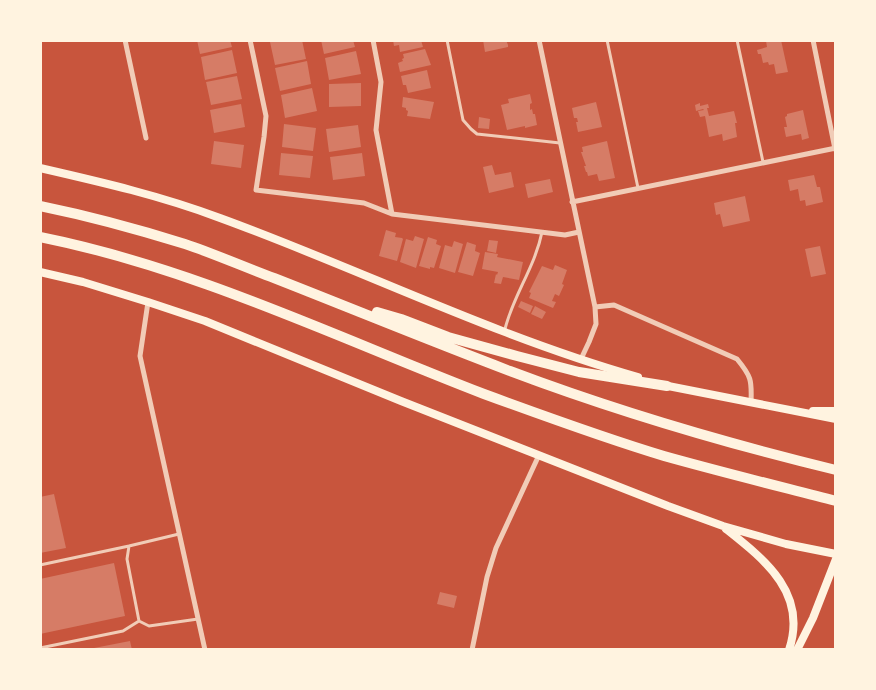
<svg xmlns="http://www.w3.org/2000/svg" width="876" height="690" font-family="'Asap Condensed',sans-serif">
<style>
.building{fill:#d67c66}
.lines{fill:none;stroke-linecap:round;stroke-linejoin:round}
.service{stroke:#f1ccb7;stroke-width:3}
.minor{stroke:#f1ccb7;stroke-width:5}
.secondary{stroke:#fff3e0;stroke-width:8}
.motorway{stroke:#fff3e0;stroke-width:10}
</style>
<rect width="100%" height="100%" fill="#c8553d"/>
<!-- building -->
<path class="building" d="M197,40H230L232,47L200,54Z
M279,40H302L306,59L275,65L270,42Z
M321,40H353L355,47L324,54Z
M393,40H421L423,47L400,52L399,45L394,46Z
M483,40H506L508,45V47L485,52Z
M781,40L788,72L776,74L774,64L769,65L768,62L763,63L761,54H758L757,50L767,47L766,41Z
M425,49L431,65L400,72L398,63L403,61L402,59L404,58L403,54Z
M232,50L237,73L205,80L201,57Z
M356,51L361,74L329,80L325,58Z
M307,61L311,84L280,91L275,68Z
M427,70L431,88L408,93L406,85H403L401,76Z
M237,76L242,99L211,105L206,82Z
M361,83V106L329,107V84Z
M312,88L317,111L285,118L281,95Z
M530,94L532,103L530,104V110L532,109L533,114H535L537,125L525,128V126L507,130L501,105L509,103L508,99Z
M403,97L434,102L430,119L407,116L408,111L406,110V108L402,107Z
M596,102L602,127L578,132L576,122H578L577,118H574L572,108Z
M700,103V106L708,104L709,108H707L709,116L734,111L737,123H735L737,137L723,141L722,134L709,137L705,116L700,117L698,111L704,110L703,109L696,111L695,105Z
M241,104L245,127L214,133L210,110Z
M803,110L809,138L802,140L801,134L786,137L784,127H787L785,117L787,116V114Z
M479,117L490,119L489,129L478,128Z
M284,124L316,128L313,151L282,147Z
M358,125L361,147L329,152L326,129Z
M214,141L244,145L241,168L211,164Z
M607,141L615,178L599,181L597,174L588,176L587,172H586L584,166H586L581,152H583L582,147Z
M281,153L313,156L310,178L279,175Z
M362,153L365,176L333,180L330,157Z
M492,165L495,175L511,172L514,187L489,193L483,167Z
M814,175L817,187H820L823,202L806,206L805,200L800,201L798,189L790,191L788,180Z
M550,179L553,192L528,198L525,184Z
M745,196L750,221L723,227L720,214L716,215L714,203Z
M386,230L396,233L395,237L402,238L403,239L397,261L379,256Z
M415,236L424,239L416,268L400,262L406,239L413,241Z
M428,237L437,240L436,244L441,246L434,268L430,267V269L419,266Z
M489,240L498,241L496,253L487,251Z
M454,241L463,244L455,273L439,268L445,245L452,247Z
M467,242L476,245L475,251L480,253L473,276L458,272Z
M820,246L826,274L811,277L805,249Z
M485,252L498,254L497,257L523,262L519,280L503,277L501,284L494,283L496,274L497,275L498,272L482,269Z
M555,265L567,270L562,284L564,285L559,296L555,294L552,301L556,302L553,308L529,298L531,293L529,292L542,266L553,270Z
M521,301L533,306L530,313L518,307Z
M535,306L546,312L542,319L531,314Z
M54,494L66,548L40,553V497Z
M114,563L125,616L40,634V579Z
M440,592L457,596L454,608L437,604Z
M130,641L132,650H94V648Z"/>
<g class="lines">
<!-- service -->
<path class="service" d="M447,40L463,120L471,129L477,134L560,143
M607,40L638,188
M737,40L763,162
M505,329C513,296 535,267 542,232
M179,534L129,546L127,559L139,621L149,626L198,619
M40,565L129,546
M40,648L123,631L139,621"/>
<!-- minor -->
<path class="minor" d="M125,40L146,138
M250,40L266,116L264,137L256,190L364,203L392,214L565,235L579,232
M373,40L381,82L376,130L392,214
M539,40L595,307L596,324L589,342L581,359
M813,40L835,149
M572,202L836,148
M148,302L140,356L205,650
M595,307L614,305L737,359C751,376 752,380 751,402
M472,650L487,577L496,548L539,455"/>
<!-- secondary -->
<path class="secondary" d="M40,168C101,182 162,196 220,218C360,269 494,336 638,377
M40,272L83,282L148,302L205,321L401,401L668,506L723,526L786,544L836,554
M663,385L836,419
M813,411H836
M726,529C765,560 808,593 789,650
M797,650L813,618L836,559"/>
<!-- motorway -->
<path class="motorway" d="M40,206C89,216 137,229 185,244C215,254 244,267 274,278C353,309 431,341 510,371C616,411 725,443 836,470
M40,237C195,268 338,338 484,394C544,416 604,438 664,456C721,472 778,486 836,501
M377,312L401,319L448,337L517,356L579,372L667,386"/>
</g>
<!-- border -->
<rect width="876" height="690" fill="none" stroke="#fff3e0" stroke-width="84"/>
</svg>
